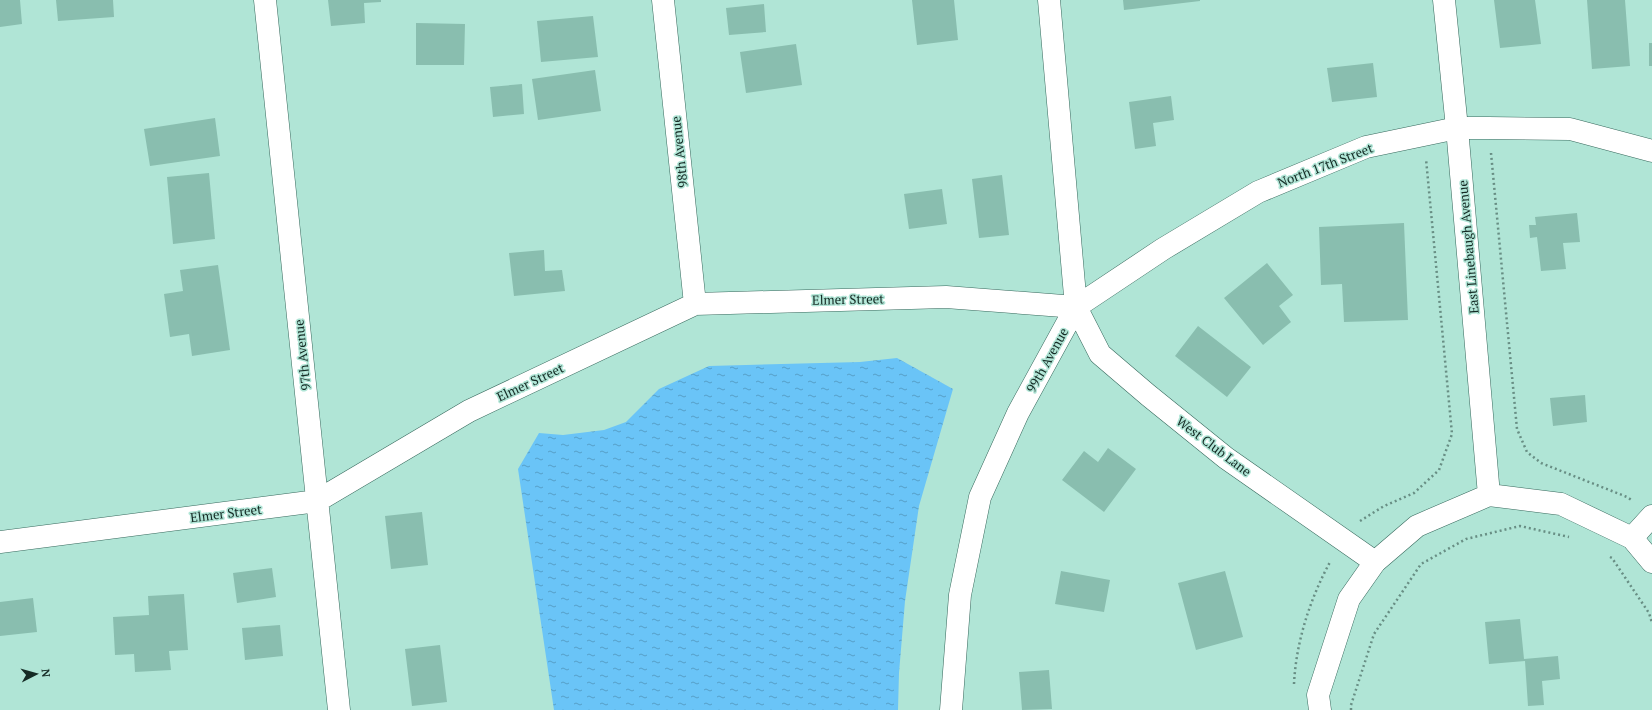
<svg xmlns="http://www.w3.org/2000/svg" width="1652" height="710" font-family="'PT Serif',serif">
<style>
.water{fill:url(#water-ripples)}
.building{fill:#89beaf}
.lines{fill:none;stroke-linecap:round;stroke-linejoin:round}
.minor-casing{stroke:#37695d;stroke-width:23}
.tertiary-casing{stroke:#37695d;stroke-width:23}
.path{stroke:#688e84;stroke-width:2.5;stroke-dasharray:2 3;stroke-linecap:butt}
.minor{stroke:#fff;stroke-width:22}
.tertiary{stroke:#fff;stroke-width:22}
.labels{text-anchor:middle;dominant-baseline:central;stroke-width:3;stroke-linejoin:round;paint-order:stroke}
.street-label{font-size:13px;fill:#152b25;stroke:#b0e5d6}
</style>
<defs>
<pattern id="water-ripples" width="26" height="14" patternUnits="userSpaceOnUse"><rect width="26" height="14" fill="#6ac4f7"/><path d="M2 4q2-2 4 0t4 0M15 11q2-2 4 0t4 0" fill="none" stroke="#569fc8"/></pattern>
</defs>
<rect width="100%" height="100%" fill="#b0e5d6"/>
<!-- water -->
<path class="water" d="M897,358L953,389L919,506L905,601L899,673L898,710H554L518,469L539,433L563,435L604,430L626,422L659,389L709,366L860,362Z"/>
<!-- building -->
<path class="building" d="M0,0H20L22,24L0,27Z
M56,0H113L114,17L58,21Z
M328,0H381V2L364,3L365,23L331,26Z
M912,0H954L958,40L917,45Z
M1123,0H1200V1L1124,10Z
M1494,0H1535L1541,44L1500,48Z
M1587,0H1625L1630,66L1592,69Z
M764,4L766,32L729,35L726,8Z
M593,16L598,57L541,62L537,21Z
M416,23L465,24L464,65H416Z
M1649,43H1652V66H1649Z
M796,44L802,85L746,93L740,52Z
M1373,63L1377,97L1332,102L1327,68Z
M595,70L601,111L538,120L532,79Z
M522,84L524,114L493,117L490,87Z
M1171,96L1174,120L1153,123L1156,146L1135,149L1129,102Z
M215,118L220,156L150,166L144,129Z
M209,173L215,239L173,244L167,177Z
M1002,175L1009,235L979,238L972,179Z
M942,189L947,224L909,229L904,194Z
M1577,213L1580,242L1563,243L1566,269L1541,271L1537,237L1530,238L1529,225H1536L1535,217Z
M1404,223L1408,320L1344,322L1342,284L1321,285L1319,227Z
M544,250L545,271L562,270L565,291L514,296L509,253Z
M1267,263L1293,295L1279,306L1291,322L1263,345L1224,298Z
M218,265L230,350L192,356L189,334L170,337L164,294L183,291L180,270Z
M1198,326L1251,367L1227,397L1175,356Z
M1585,395L1587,422L1553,426L1550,398Z
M1108,448L1136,469L1104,512L1062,480L1084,451L1098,462Z
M422,512L428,565L391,569L385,516Z
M272,568L276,597L237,603L233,573Z
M1061,571L1110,580L1104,612L1055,604Z
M1225,571L1243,637L1196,650L1178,583Z
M184,594L188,650L169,651L171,670L135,672L134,654L115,655L113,617L149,615L148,596Z
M33,598L37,632L0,636V602Z
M1520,619L1524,659L1558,656L1560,679L1542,681L1544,705L1528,706L1525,661L1489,664L1485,622Z
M280,625L283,656L245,660L242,628Z
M440,645L447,702L412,706L405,649Z
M1049,670L1052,709L1022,710L1019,672Z"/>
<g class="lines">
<!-- minor casing -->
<g class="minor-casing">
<path id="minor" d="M265,0L339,710
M663,0L695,304
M1076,307L1163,249L1258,192L1366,147L1457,128H1488L1570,129L1652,151
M1076,307L1100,354L1148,395L1226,458L1375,562
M1632,538L1652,516
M0,542L317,501L469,411L695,304L946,297L1076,307
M951,710L960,595L980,497L1018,413L1076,307L1049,0"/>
</g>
<!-- tertiary casing -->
<g class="tertiary-casing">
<path id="tertiary" d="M1444,0L1457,128L1489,495
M1489,495L1561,504L1632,538L1652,562
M1320,710L1318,695L1349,599L1375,562L1417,526L1489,495"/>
</g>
<!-- path -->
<path class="path" d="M1491,153L1517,429L1527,452L1541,463L1627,497L1633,501
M1360,521L1384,506L1414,493L1439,470L1452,434L1426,159
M1610,557L1612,558L1649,613L1652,623
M1294,684C1296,642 1310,599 1330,562
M1351,710V705L1374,634L1421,564L1466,539L1520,526L1569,537"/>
<!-- minor -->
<use href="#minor" class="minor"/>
<!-- tertiary -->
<use href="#tertiary" class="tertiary"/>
</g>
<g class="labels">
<!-- street labels -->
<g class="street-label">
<text transform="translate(679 152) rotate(-96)">98th Avenue</text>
<text transform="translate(1325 165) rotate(-21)">North 17th Street</text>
<text transform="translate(1468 247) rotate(-95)">East Linebaugh Avenue</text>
<text transform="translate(848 299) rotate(-1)">Elmer Street</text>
<text transform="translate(302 355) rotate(-96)">97th Avenue</text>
<text transform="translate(1047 360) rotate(-61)">99th Avenue</text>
<text transform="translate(530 382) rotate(-25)">Elmer Street</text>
<text transform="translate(1214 446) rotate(37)">West Club Lane</text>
<text transform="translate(226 513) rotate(-7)">Elmer Street</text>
</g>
</g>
<!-- north arrow -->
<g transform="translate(36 674) rotate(84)" stroke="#b0e5d6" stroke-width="3" paint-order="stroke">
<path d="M0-3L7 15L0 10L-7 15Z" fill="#152b25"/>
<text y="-6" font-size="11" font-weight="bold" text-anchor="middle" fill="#152b25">N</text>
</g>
</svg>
